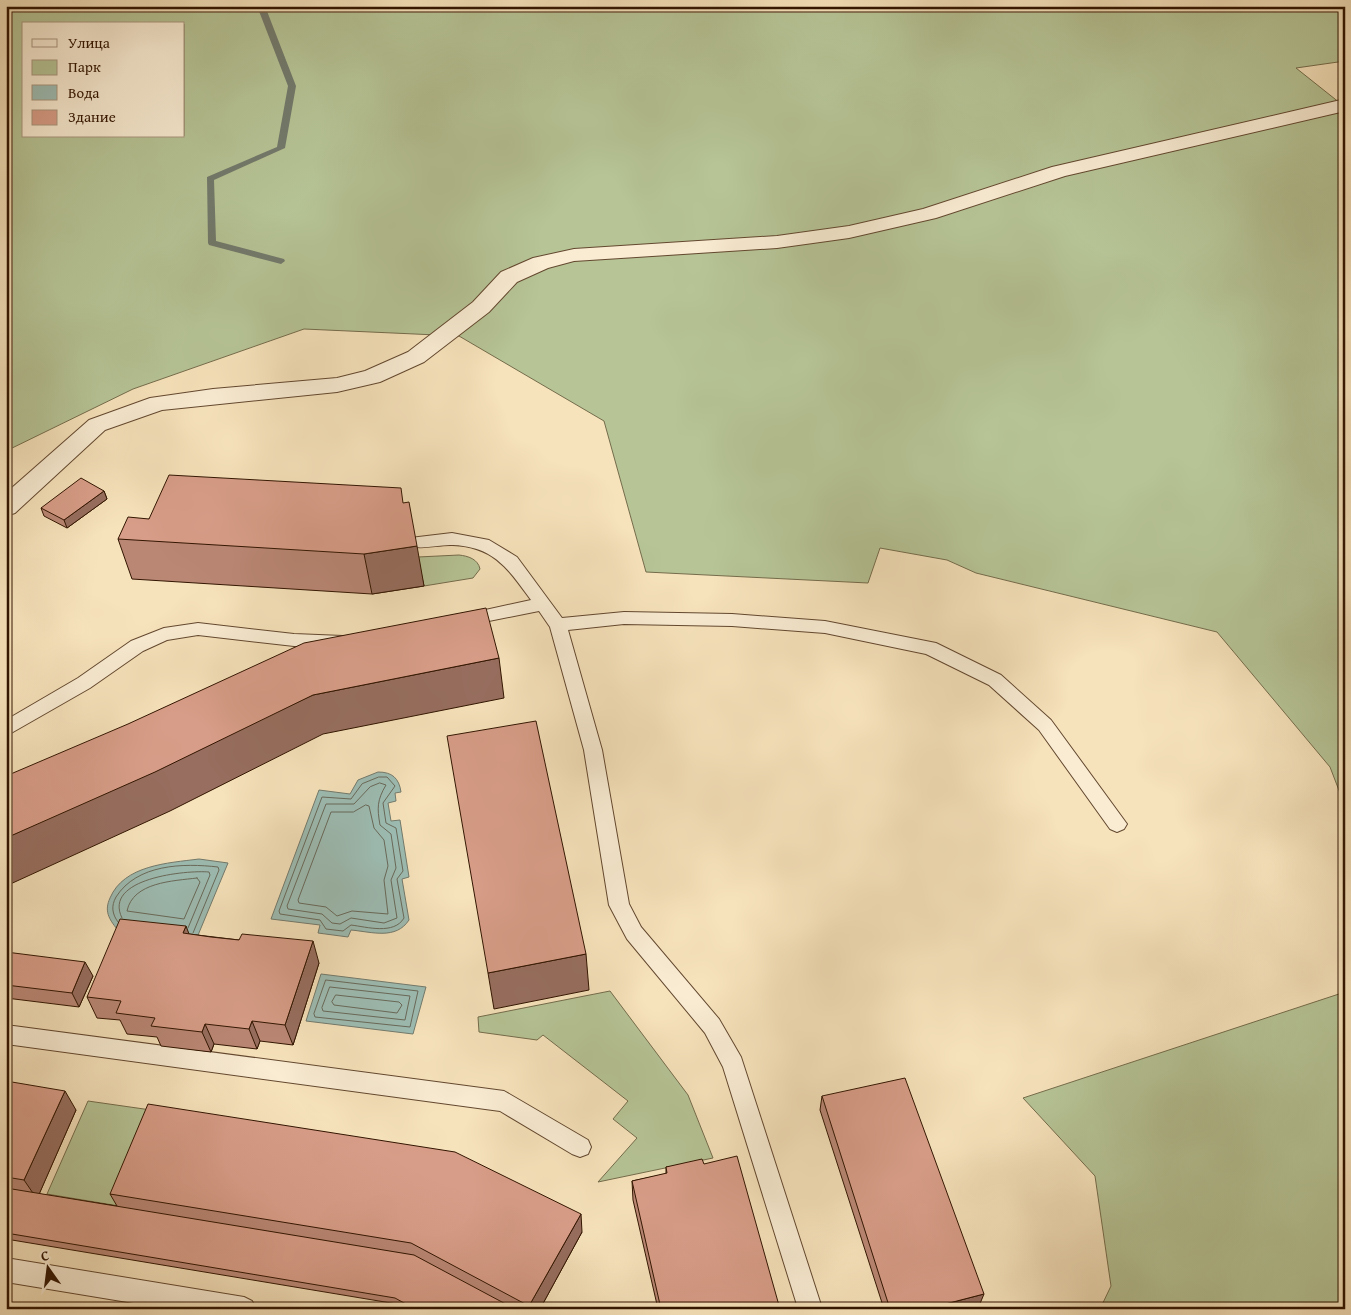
<svg xmlns="http://www.w3.org/2000/svg" width="1351" height="1315" font-family="'Gentium Book Plus',serif">
<style>
.green{fill:#b6c496;stroke:#746c4b;fill-rule:evenodd}
.water{fill:#9dbdb4;stroke:#727a6c}
.lines{fill:none;stroke-linecap:round;stroke-linejoin:round}
.shore{stroke:#68695a;stroke-width:1}
.stream{fill:#727a6c;fill-rule:evenodd}
.lane-casing{stroke:#63482f;stroke-width:2}
.street-casing{stroke:#63482f;stroke-width:2}
.lane{fill:#f9ecd3;fill-rule:evenodd}
.street{fill:#f9ecd3;fill-rule:evenodd}
.wall{fill:#ba8775;stroke:#321500}
.shaded-wall{fill:#976e5f;stroke:#321500}
.building{fill:#d89d88;stroke:#321500}
</style>
<rect width="100%" height="100%" fill="#f6e2bb"/>
<filter id="stains"><feTurbulence type="fractalNoise" baseFrequency=".004" numOctaves="4"/><feColorMatrix values="0 0 0 0 .2 0 0 0 0 .09 0 0 0 0 .02 0 0 0 .5 -.17"/></filter>
<radialGradient id="worn" r=".72"><stop offset=".6" stop-color="#630" stop-opacity="0"/><stop offset="1" stop-color="#630" stop-opacity=".3"/></radialGradient>
<!-- green -->
<path class="green" d="M6,6H1345V61L1296,68L1345,107V806L1330,767L1217,632L976,573L947,560L880,548L868,583L646,572L604,421L459,336L304,329L133,389L6,451ZM24,24H184V136H24Z
M459,555C468,556 478,559 480,569L473,578L424,586L418,557Z
M610,991L688,1095L713,1158L598,1182L637,1138L613,1119L628,1101L543,1035L537,1040L479,1032L478,1017Z
M1345,992V1309H1100L1111,1286L1095,1176L1023,1098Z
M88,1101L158,1111L119,1206L47,1194Z"/>
<!-- water -->
<path class="water" d="M378,772C392,772 399,778 401,792L395,793L396,801L388,803L391,821L400,820L409,877L402,879L409,920C396,940 372,932 351,930L348,937L318,933L320,925L271,919L319,790L350,794L358,780Z
M199,859L228,863L196,940L117,929C109,919 104,911 110,898C124,865 168,863 199,859Z
M321,974L426,987L413,1034L306,1021Z"/>
<g class="lines">
<!-- shore -->
<path class="shore" d="M379,777H387L395,786L383,803L386,823L396,828L403,871L397,879L404,918C394,935 367,927 351,925L343,931L326,929L320,920L280,914L279,911L322,797L351,799L362,784Z
M380,783L386,785C377,800 377,808 380,825L391,834L396,868L391,880L397,918L384,923L351,918L340,924L332,923L322,914L288,909L287,906L326,804H354L370,787Z
M366,805L369,806L374,828L384,840L388,866L384,880L388,914L352,911L337,916L326,907L299,903L298,900L331,812H353Z
M197,878L200,882L184,919L127,911C133,882 173,881 197,878Z
M122,918C102,878 187,870 209,872L210,875L188,928
M118,922C112,914 111,906 116,897C137,864 183,863 218,867L219,870L193,933
M326,980L418,991L410,1027L315,1017L314,1014Z
M330,987L410,996L405,1020L323,1011L322,1008Z
M336,995L399,1002L402,1005L397,1013L334,1005L332,1002Z"/>
<!-- stream -->
<path class="stream" d="M257,6H265L296,86L285,148L214,180L216,241L284,259L285,261L281,264L209,245L208,243L207,177L277,147L288,86Z"/>
<!-- lane casing -->
<g class="lane-casing">
<path id="lane" d="M452,533L489,540L517,557L562,618L624,612L732,614L825,621L936,643L1001,675L1051,720L1127,824L1124,829L1117,832L1110,829L1039,730L989,685L926,654L825,633L732,626L624,624L568,630L602,750L629,904L641,927L719,1019L741,1057L821,1305L819,1309H799L797,1305L723,1067L705,1033L627,939L609,905L584,750L550,627L539,611L464,626L458,624L455,620L458,616L531,600C508,569 495,547 453,545C439,544 424,550 410,546L408,542L410,538Z
M198,623L294,634L343,636L349,637L352,642L349,647L343,648L294,646L198,635L167,640L143,651L90,688L6,736V720L78,678L131,641L164,628Z
M6,1025L504,1091L588,1140L591,1147L588,1154L580,1157L572,1154L500,1111L6,1044Z
M6,1258L244,1297L252,1301L256,1309H170L6,1282Z"/>
</g>
<!-- street casing -->
<g class="street-casing">
<path id="street" d="M1345,99V111L1065,176L936,218L849,238L777,248L574,261L548,268L517,282L489,312L424,362L380,382L337,392L162,410L105,430L15,513L6,516V493L89,420L150,398L213,389L337,378L365,371L408,352L473,302L501,272L533,258L574,249L777,236L849,226L923,209L1052,167Z"/>
</g>
<!-- lane -->
<use href="#lane" class="lane"/>
<!-- street -->
<use href="#street" class="street"/>
</g>
<!-- wall -->
<path class="wall" d="M104,491L107,499L67,528L44,516L41,508Z
M403,503L424,586L372,594L132,579L118,539L149,519Z
M189,934L239,940L319,963L293,1045L260,1041L257,1049L214,1044L211,1052L161,1046L157,1037L127,1034L120,1020L97,1018L87,997Z
M6,952L93,976L79,1007L6,998Z
M6,1081L76,1110L39,1194L117,1206L110,1194L582,1232L540,1309H406L397,1304L6,1239Z
M822,1096L979,1306L969,1309H884L820,1110Z
M704,1164L780,1309H658L633,1200L632,1181L666,1174V1167Z"/>
<!-- shaded-wall -->
<path class="shaded-wall" d="M104,491L107,499L67,528L64,520Z
M417,546L424,586L372,594L364,554Z
M499,658L504,698L323,734L170,811L6,886V838L313,695Z
M186,926L194,947L183,933Z
M313,941L319,963L293,1045L285,1025Z
M586,954L589,990L494,1009L488,973Z
M85,962L93,976L79,1007L72,993Z
M252,1021L260,1041L257,1049L249,1029Z
M205,1024L214,1044L211,1052L202,1032Z
M65,1091L76,1110L37,1199L24,1180Z
M581,1214L582,1232L540,1309H530L529,1306Z
M984,1294L979,1306L969,1309H926Z"/>
<!-- building -->
<path class="building" d="M169,475L401,488L403,503L409,502L417,546L364,554L118,539L128,517L149,519Z
M81,478L104,491L64,520L41,508Z
M486,608L499,658L313,695L155,772L6,838V776L128,724L304,643Z
M536,721L586,954L488,973L447,736Z
M120,919L186,926L183,933L211,937L239,940L242,934L313,941L285,1025L252,1021L249,1029L205,1024L202,1032L151,1026L155,1018L116,1013L121,1001L87,997Z
M6,952L85,962L72,993L6,985Z
M905,1078L984,1294L926,1309H890L822,1096Z
M6,1081L65,1091L24,1180L6,1177Z
M148,1104L455,1152L581,1214L529,1306L411,1243L110,1194Z
M737,1156L780,1309H661L632,1181L667,1173L666,1167L702,1159L704,1164Z
M6,1188L414,1255L515,1309H415L395,1298L6,1233Z"/>
<!-- margin -->
<rect width="1351" height="1315" fill="none" stroke="#f6e2bb" stroke-width="25"/>
<rect x="8" y="8" width="1336" height="1300" fill="none" stroke="#321500" stroke-width="2.5"/>
<rect x="12" y="12" width="1326" height="1290" fill="none" stroke="#321500"/>
<!-- legend -->
<rect x="22" y="22" width="162" height="115" fill="#f9ecd3" stroke="#a9967f"/>
<rect x="32" y="39" width="25" height="8" fill="#f9ecd3" stroke="#a9967f"/>
<text x="68" y="48" font-size="15" fill="#321500">Улица</text>
<rect x="32" y="60" width="25" height="15" fill="#b6c496" stroke="#a9967f"/>
<text x="68" y="72" font-size="15" fill="#321500">Парк</text>
<rect x="32" y="85" width="25" height="15" fill="#9dbdb4" stroke="#a9967f"/>
<text x="68" y="98" font-size="15" fill="#321500">Вода</text>
<rect x="32" y="110" width="25" height="15" fill="#d89d88" stroke="#a9967f"/>
<text x="68" y="122" font-size="15" fill="#321500">Здание</text>
<!-- north arrow -->
<g transform="translate(48 1268) rotate(346)" stroke="#f9ecd3" stroke-width="4" paint-order="stroke">
<path d="M0-4L9 19L0 12L-9 19Z" fill="#321500"/>
<text y="-8" font-size="14" font-weight="bold" text-anchor="middle" fill="#321500">С</text>
</g>
<rect width="100%" height="100%" filter="url(#stains)"/>
<rect width="100%" height="100%" fill="url(#worn)"/>
</svg>
